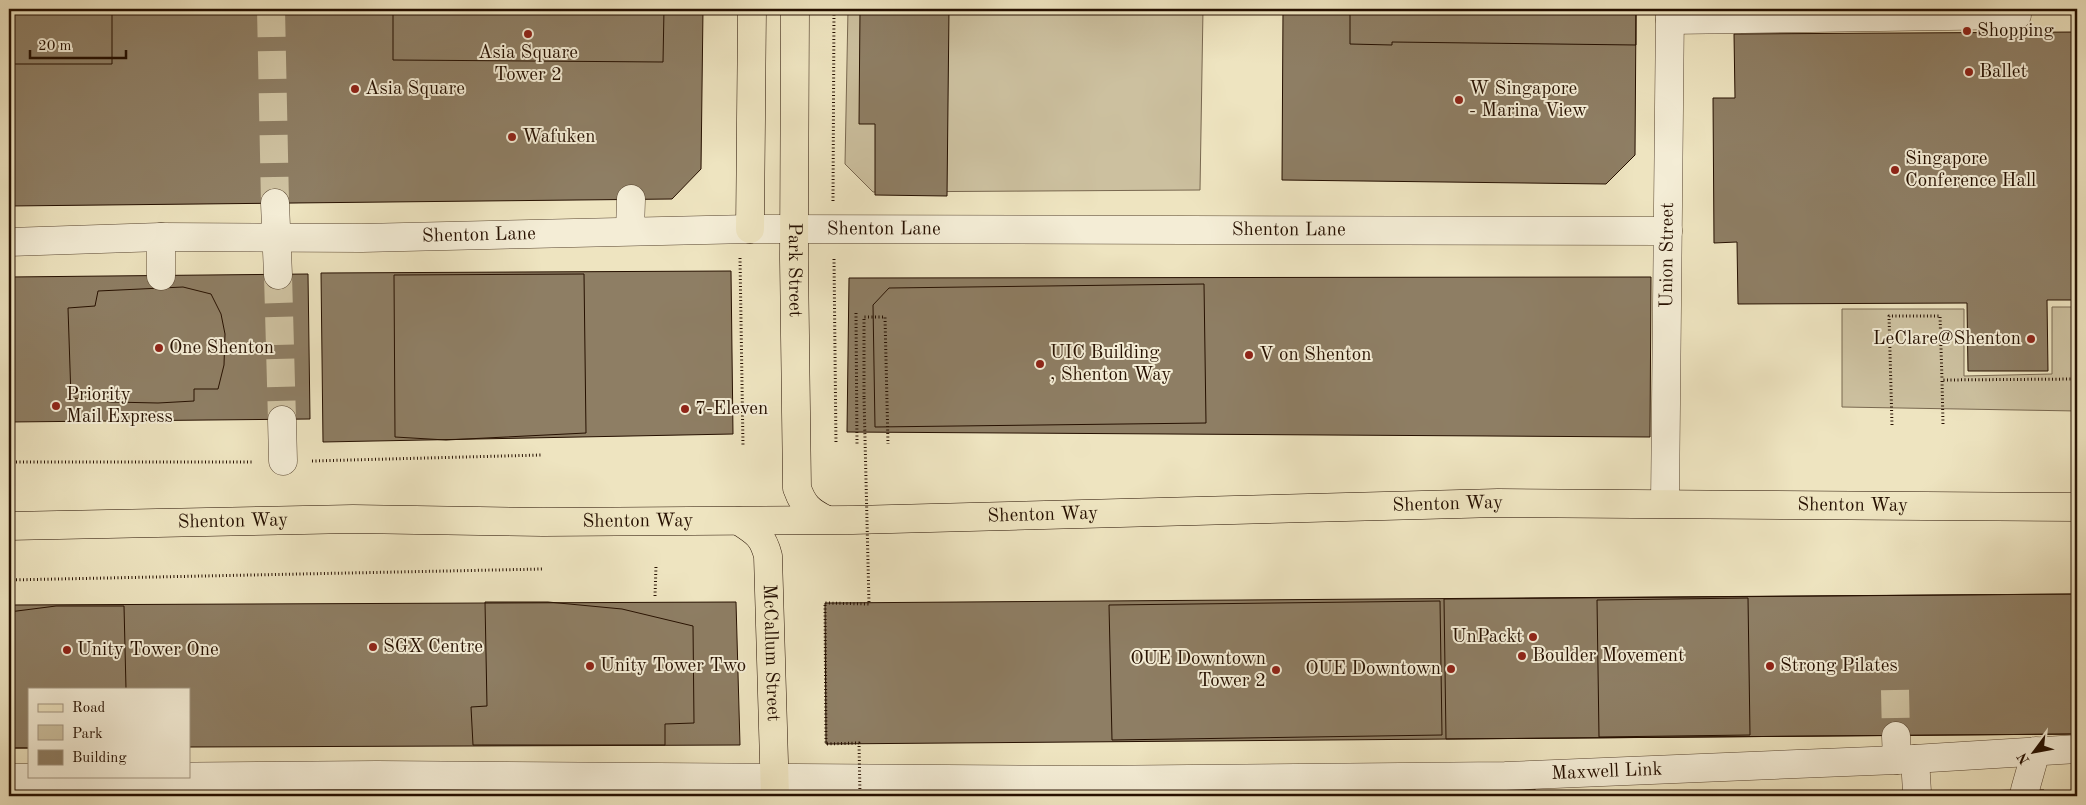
<svg xmlns="http://www.w3.org/2000/svg" width="2086" height="805" font-family="'Old Standard TT',serif">
<style>
.green{fill:#ccc09f;stroke:#796850}
.building{fill:#8e7e64;stroke:#261000}
.lines{fill:none;stroke-linecap:round;stroke-linejoin:round}
.minor-tunnel{stroke:#d0c4a3;stroke-width:28;stroke-dasharray:28 14;stroke-linecap:butt}
.minor-casing{stroke:#584530;stroke-width:29}
.major-casing{stroke:#261000;stroke-width:29}
.highway-casing{stroke:#261000;stroke-width:29}
.path{stroke:#261000;stroke-width:3;stroke-dasharray:1 2.5;stroke-linecap:butt}
.minor{stroke:#f4edd6;stroke-width:28}
.major{stroke:#eee4c0;stroke-width:28}
.highway{stroke:#eee4c0;stroke-width:28}
.path-bridge{stroke:#261000;stroke-width:3;stroke-dasharray:1 2.5;stroke-linecap:butt}
.poi-dot{fill:#8f2418;stroke:#f4edd6;stroke-width:2}
.labels{text-anchor:middle;dominant-baseline:central;stroke-width:4;stroke-linejoin:round;paint-order:stroke}
.poi-label{font-size:19px;fill:#261000;stroke:#f4edd6;text-anchor:start}
.street-label{font-size:19px;fill:#261000;stroke:#f4edd6}
</style>
<rect width="100%" height="100%" fill="#eee4c0"/>
<filter id="stains"><feTurbulence type="fractalNoise" baseFrequency=".004" numOctaves="4"/><feColorMatrix values="0 0 0 0 .2 0 0 0 0 .09 0 0 0 0 .02 0 0 0 .5 -.17"/></filter>
<radialGradient id="worn" r=".72"><stop offset=".6" stop-color="#630" stop-opacity="0"/><stop offset="1" stop-color="#630" stop-opacity=".3"/></radialGradient>
<!-- green -->
<path class="green" d="M848,9H1203L1200,190L873,192L845,164Z
M2052,307H2077V411L1842,407V309H1964V376L2052,374Z"/>
<!-- building -->
<path class="building" d="M9,9H703L701,169L672,199L9,206Z
M9,9H112V64H9Z
M393,9H664L663,62L393,60Z
M860,9H949L947,196L875,195V124H859Z
M1283,9H1636L1635,155L1606,184L1282,180Z
M1350,9H1636V45L1392,42V45L1350,44Z
M2077,32V300H2047L2048,371H1968L1967,303L1738,304L1737,242L1714,243L1713,98H1735L1734,34Z
M731,271L733,434L323,442L321,273Z
M308,274L310,419L9,422V277Z
M584,274L586,433L446,440L395,437L394,275Z
M1651,277L1650,437L847,432L849,278Z
M1204,284L1206,423L875,427L873,305L889,288Z
M183,287L211,294L221,314L225,334L224,365L218,389H194V401L158,403L112,402L71,398L68,308L95,306L98,291Z
M2077,594V734L826,744L825,603Z
M2077,594V734L1446,739L1444,599Z
M1748,598L1750,735L1599,737L1597,600Z
M1440,601L1442,735L1112,740L1109,605Z
M485,602H548L622,609L693,626L694,723L665,724V745H473L471,707L487,706Z
M736,602L740,745L189,747V689H29V748H9V605Z
M56,606H124L126,689H29V748H9V612Z
M1535,789V796H1151V790L1382,792Z
M2025,790H2044V796H1716Z"/>
<g class="lines">
<!-- minor-tunnel -->
<path class="minor-tunnel" d="M271,9L275,203
M278,275L282,420
M1895,690L1896,736"/>
<!-- minor casing -->
<g class="minor-casing">
<g id="minor">
<path d="M1670,20L2017,15"/>
<path d="M275,203L278,275"/>
<path d="M630,231L631,199"/>
<path d="M161,237V276"/>
<path id="s1" d="M9,242L161,237L362,238L750,229L1668,231"/>
<path d="M282,420L283,461"/>
<path id="s2" d="M1665,503L1670,9"/>
<path d="M1896,736L1897,760"/>
<path d="M1915,759L1917,792"/>
<path id="s3" d="M9,778L377,775L1080,780L1505,776L1897,760L2077,749"/>
<path d="M2025,790L2036,751"/>
</g>
</g>
<!-- major casing -->
<g class="major-casing">
<g id="major">
<path id="s4" d="M795,9L794,259L797,488C803,505 809,511 825,519"/>
<path d="M750,229L752,9"/>
<path id="s5" d="M739,521C756,532 763,536 768,556L775,796"/>
</g>
</g>
<!-- highway casing -->
<g class="highway-casing">
<g id="highway">
<path id="s6" d="M9,526L353,519L543,522L853,520L1498,503L2077,507"/>
</g>
</g>
<!-- path -->
<path class="path" d="M833,201L834,9
M740,258L743,446
M834,259L836,444
M856,313L857,444
M864,397V317H885L888,444
M1943,424L1942,380L2077,379
M1892,425L1889,316H1940L1942,380
M312,461L541,455
M9,462H253
M9,580L543,569
M655,596L656,566"/>
<!-- minor -->
<use href="#minor" class="minor"/>
<!-- major -->
<use href="#major" class="major"/>
<!-- highway -->
<use href="#highway" class="highway"/>
<!-- path-bridge -->
<path class="path-bridge" d="M860,796L859,743L826,744L825,603L869,604L864,397"/>
</g>
<!-- markers -->
<g class="poi-dot">
<circle cx="1967" cy="31" r="5"/>
<circle cx="528" cy="34" r="5"/>
<circle cx="1969" cy="72" r="5"/>
<circle cx="355" cy="89" r="5"/>
<circle cx="1459" cy="100" r="5"/>
<circle cx="512" cy="137" r="5"/>
<circle cx="1895" cy="170" r="5"/>
<circle cx="2031" cy="339" r="5"/>
<circle cx="159" cy="348" r="5"/>
<circle cx="1249" cy="355" r="5"/>
<circle cx="1040" cy="364" r="5"/>
<circle cx="56" cy="406" r="5"/>
<circle cx="685" cy="409" r="5"/>
<circle cx="1533" cy="637" r="5"/>
<circle cx="373" cy="647" r="5"/>
<circle cx="67" cy="650" r="5"/>
<circle cx="1522" cy="656" r="5"/>
<circle cx="590" cy="666" r="5"/>
<circle cx="1770" cy="666" r="5"/>
<circle cx="1451" cy="669" r="5"/>
<circle cx="1276" cy="670" r="5"/>
</g>
<g class="labels">
<!-- poi labels -->
<g class="poi-label">
<text x="1977" y="31">Shopping</text>
<text x="528" y="53" text-anchor="middle">Asia Square<tspan x="528" dy="22">Tower 2</tspan></text>
<text x="1979" y="72">Ballet</text>
<text x="365" y="89">Asia Square</text>
<text x="1469" y="89">W Singapore<tspan x="1469" dy="22">- Marina View</tspan></text>
<text x="522" y="137">Wafuken</text>
<text x="1905" y="159">Singapore<tspan x="1905" dy="22">Conference Hall</tspan></text>
<text x="2021" y="339" text-anchor="end">LeClare@Shenton</text>
<text x="169" y="348">One Shenton</text>
<text x="1050" y="353">UIC Building<tspan x="1050" dy="22">, Shenton Way</tspan></text>
<text x="1259" y="355">V on Shenton</text>
<text x="66" y="395">Priority<tspan x="66" dy="22">Mail Express</tspan></text>
<text x="695" y="409">7-Eleven</text>
<text x="1523" y="637" text-anchor="end">UnPackt</text>
<text x="383" y="647">SGX Centre</text>
<text x="77" y="650">Unity Tower One</text>
<text x="1532" y="656">Boulder Movement</text>
<text x="1266" y="659" text-anchor="end">OUE Downtown<tspan x="1266" dy="22">Tower 2</tspan></text>
<text x="600" y="666">Unity Tower Two</text>
<text x="1780" y="666">Strong Pilates</text>
<text x="1441" y="669" text-anchor="end">OUE Downtown</text>
</g>
<!-- street labels -->
<g class="street-label">
<text stroke="none"><textPath href="#s1" startOffset="875">Shenton Lane</textPath></text>
<text stroke="none"><textPath href="#s1" startOffset="1280">Shenton Lane</textPath></text>
<text stroke="none"><textPath href="#s1" startOffset="470">Shenton Lane</textPath></text>
<text stroke="none"><textPath href="#s2" startOffset="248">Union Street</textPath></text>
<text stroke="none"><textPath href="#s4" startOffset="261">Park Street</textPath></text>
<text stroke="none"><textPath href="#s6" startOffset="1439">Shenton Way</textPath></text>
<text stroke="none"><textPath href="#s6" startOffset="1844">Shenton Way</textPath></text>
<text stroke="none"><textPath href="#s6" startOffset="1034">Shenton Way</textPath></text>
<text stroke="none"><textPath href="#s6" startOffset="224">Shenton Way</textPath></text>
<text stroke="none"><textPath href="#s6" startOffset="629">Shenton Way</textPath></text>
<text stroke="none"><textPath href="#s5" startOffset="144">McCallum Street</textPath></text>
<text stroke="none"><textPath href="#s3" startOffset="1598">Maxwell Link</textPath></text>
</g>
</g>
<!-- margin -->
<rect width="2086" height="805" fill="none" stroke="#eee4c0" stroke-width="30"/>
<rect x="10" y="10" width="2066" height="785" fill="none" stroke="#261000" stroke-width="2.5"/>
<rect x="15" y="15" width="2056" height="775" fill="none" stroke="#261000"/>
<!-- legend -->
<rect x="28" y="688" width="162" height="90" fill="#f4edd6" stroke="#a29580"/>
<rect x="38" y="704" width="25" height="8" fill="#eee4c0" stroke="#a29580"/>
<text x="72" y="712" font-size="15" fill="#261000">Road</text>
<rect x="38" y="725" width="25" height="15" fill="#ccc09f" stroke="#a29580"/>
<text x="72" y="738" font-size="15" fill="#261000">Park</text>
<rect x="38" y="750" width="25" height="15" fill="#8e7e64" stroke="#a29580"/>
<text x="72" y="762" font-size="15" fill="#261000">Building</text>
<!-- north arrow -->
<g transform="translate(2034 752) rotate(238)" stroke="#f4edd6" stroke-width="4" paint-order="stroke">
<path d="M0-4L9 19L0 12L-9 19Z" fill="#261000"/>
<text y="-8" font-size="14" font-weight="bold" text-anchor="middle" fill="#261000">N</text>
</g>
<!-- scale -->
<path d="M30 50v8h96v-8" fill="none" stroke="#261000" stroke-width="2.5"/>
<text x="38" y="50" font-size="15" fill="#261000" stroke="#f4edd6" stroke-width="4" paint-order="stroke">20 m</text>
<rect width="100%" height="100%" filter="url(#stains)"/>
<rect width="100%" height="100%" fill="url(#worn)"/>
</svg>
